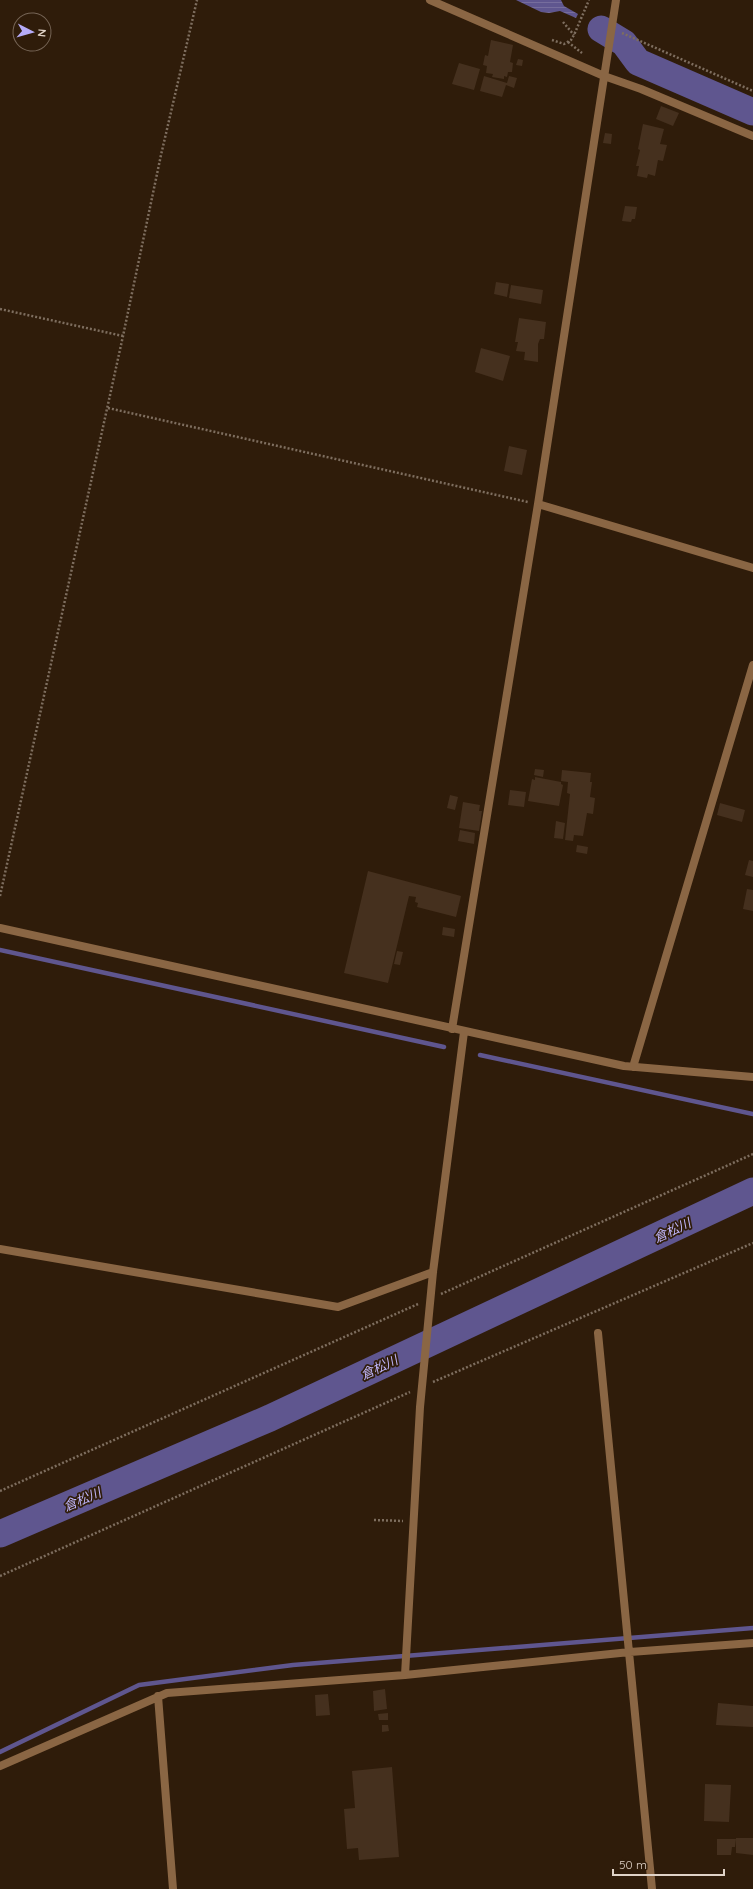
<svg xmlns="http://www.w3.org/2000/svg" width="753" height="1889" font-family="Quicksand,'Noto Sans JP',sans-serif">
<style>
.water{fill:url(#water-rules)}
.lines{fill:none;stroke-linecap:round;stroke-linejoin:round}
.stream{stroke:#5f568f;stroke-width:4.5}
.river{stroke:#5f568f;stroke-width:27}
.building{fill:#45301e}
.path{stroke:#7e6e5f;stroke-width:2.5;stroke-dasharray:2 2;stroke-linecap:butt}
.street{stroke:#8a6644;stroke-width:8}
.labels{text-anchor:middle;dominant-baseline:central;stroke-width:3.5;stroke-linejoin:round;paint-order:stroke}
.water-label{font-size:13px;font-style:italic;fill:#c0b7fc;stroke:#2f1c0a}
</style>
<defs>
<pattern id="water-rules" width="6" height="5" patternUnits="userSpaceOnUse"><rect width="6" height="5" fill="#5f568f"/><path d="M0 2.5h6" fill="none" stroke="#766d9d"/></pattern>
</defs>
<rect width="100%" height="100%" fill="#2f1c0a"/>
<!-- water -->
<path class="water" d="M516,0H561L564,6L578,14L576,18L560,11L549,13L541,12Z"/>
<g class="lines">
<!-- stream -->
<path class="stream" d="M0,950L444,1047
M480,1055L753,1114
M0,1752L139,1685L293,1665L753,1628"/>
<!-- river -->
<path class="river" d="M601,29L624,43L638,62L753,112
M0,1534L270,1418L753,1191"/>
</g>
<!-- building -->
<path class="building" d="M491,40L513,45L510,62L513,63L512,72H508L507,77L504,76V79L492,77L493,74L486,73L487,66L483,65L485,55L488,56Z
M518,59L523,60L522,66L516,65Z
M459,63L480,69L474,90L452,84Z
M484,76L507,83L509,76L517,78L514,88L506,85L502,97L480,91Z
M661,106L679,113L673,126L656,119Z
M643,124L664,129L660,144L667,145L663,161L658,160L655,176L648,174L647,178L637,176L639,166H636L640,150L638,149Z
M605,133L612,134L611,144L603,143Z
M625,206L637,207L635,219H632L631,222L622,221Z
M496,282L509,284L507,297L494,294Z
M511,285L543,290L541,304L509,298Z
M519,318L546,322L544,339H540L538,344V362L524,360L525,352L516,351L518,342H515Z
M481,348L510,356L503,381L475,372Z
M509,446L527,450L522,475L504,471Z
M535,769L544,770L543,777L534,775Z
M562,770L591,773L590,782H592L590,797L595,798L593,814L587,813L583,836L574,835L573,841L565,840L570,794L567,793L568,782L561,781Z
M535,777L561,782V784L563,785L559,806L528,801L532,779L535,780Z
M510,790L526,792L524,807L508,805Z
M450,795L458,797L455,810L447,808Z
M463,802L480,805L479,811H482L479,831L459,828Z
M720,803L745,810L742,822L717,815Z
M556,821L565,823L563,839L554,838Z
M460,830L475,833L474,844L458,841Z
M577,845L588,847L587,854L576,852Z
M749,860L753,861V877L745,875Z
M368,871L461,896L456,917L417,907L418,903L415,902L416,897L409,896L388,983L344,973Z
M747,889L753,890V911L743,909Z
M443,927L455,929L454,937L442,935Z
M397,951L403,952L400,965L394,964Z
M385,1689L387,1709L374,1711L373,1691Z
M328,1694L330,1715L316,1716L315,1695Z
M718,1703L753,1706V1727L716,1725Z
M388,1713V1720H379L378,1714Z
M382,1725H388L389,1731L382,1732Z
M392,1767L399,1857L359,1860L358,1848L347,1849L344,1809L355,1808L352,1771Z
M705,1784L731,1785L729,1822L704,1821Z
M736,1838H753V1855L736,1853Z
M717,1839H736L735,1847H732L731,1855H717Z"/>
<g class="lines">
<!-- path -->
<path class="path" d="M563,22L574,35
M622,33L753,91
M552,40L564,44L571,40L574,35L589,0
M568,42L582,53
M0,309L123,336
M108,408L528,502
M0,896L123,336L161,155L197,0
M441,1294L753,1154
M433,1382L753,1243
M0,1491L418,1304
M374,1520L403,1521
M0,1576L410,1392"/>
<!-- street -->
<path class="street" d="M430,0L604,76L641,89L753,136
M538,504L753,568
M0,928L624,1066L753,1077
M452,1029L538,504L616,0
M633,1067L753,665
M0,1249L338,1307L433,1272
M598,1333L652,1889
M405,1675L420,1407L433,1272L464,1032
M158,1696L173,1889
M0,1766L167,1693L405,1675L630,1652L753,1643"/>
</g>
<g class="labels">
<!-- water labels -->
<g class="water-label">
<text transform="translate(672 1230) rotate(-25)">倉松川</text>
<text transform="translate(379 1367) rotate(-25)">倉松川</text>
<text transform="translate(82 1499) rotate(-23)">倉松川</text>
</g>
</g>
<!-- north arrow -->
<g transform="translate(32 32) rotate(96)"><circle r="19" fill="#2f1c0a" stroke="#766556"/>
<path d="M0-3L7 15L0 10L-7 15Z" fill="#b6acf8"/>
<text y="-6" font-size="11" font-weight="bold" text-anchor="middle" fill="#e0d3c8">N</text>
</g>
<!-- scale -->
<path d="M613 1869v6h111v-6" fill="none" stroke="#e0d3c8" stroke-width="2"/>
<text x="619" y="1869" font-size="12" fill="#e0d3c8" stroke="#2f1c0a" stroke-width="3" paint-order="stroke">50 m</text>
</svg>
